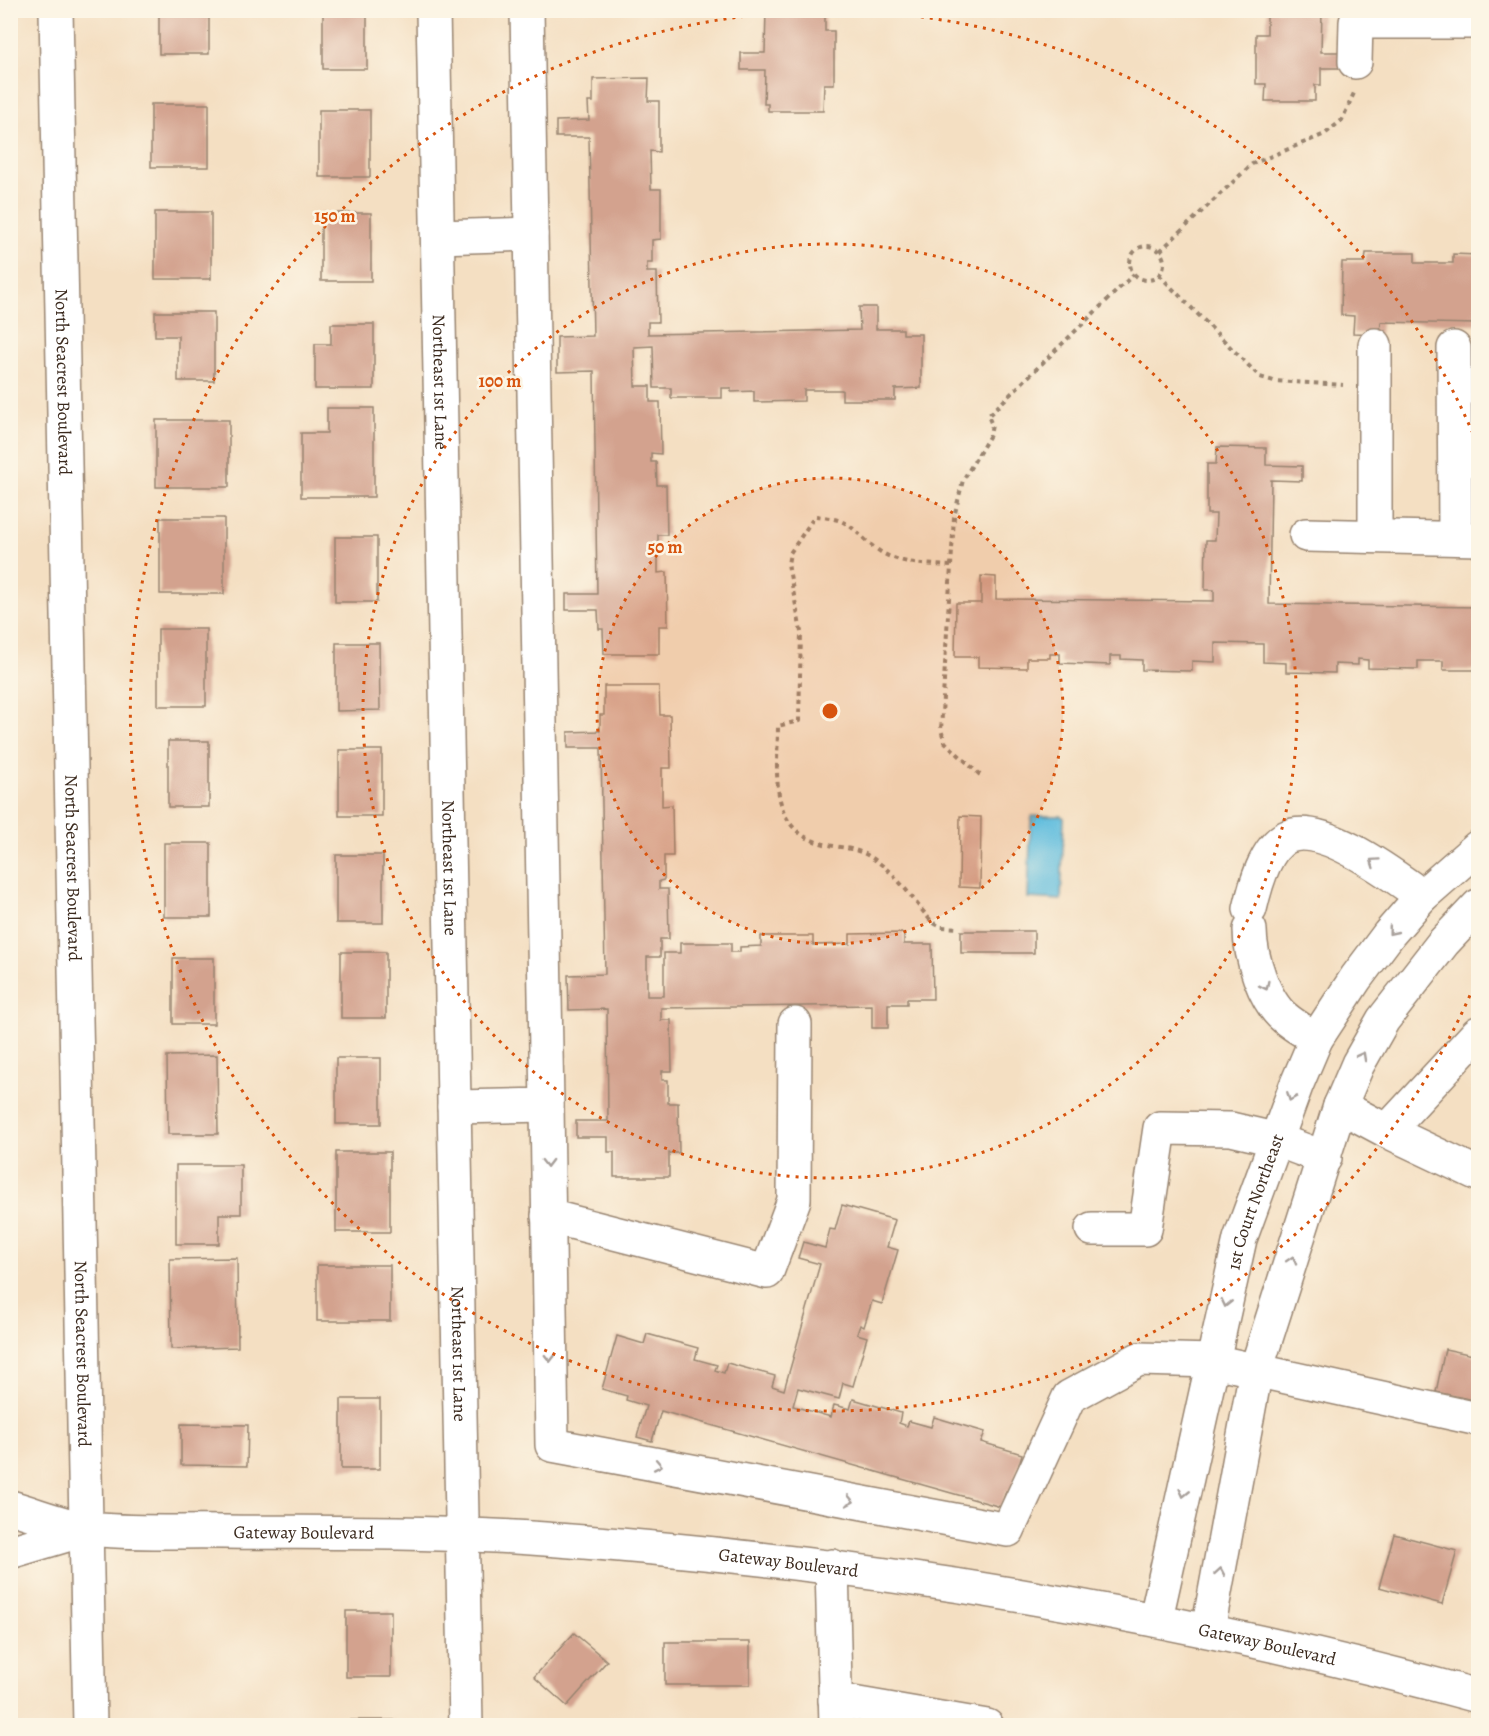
<svg xmlns="http://www.w3.org/2000/svg" width="1489" height="1736" font-family="Alegreya,serif">
<style>
.water{fill:#60bdde;stroke:#4e747e;stroke-width:1.5}
.building{fill:#d3a28e}
.lines{fill:none;stroke-linecap:round;stroke-linejoin:round}
.minor-casing{stroke:#988470;stroke-width:36}
.major-casing{stroke:#988470;stroke-width:36}
.path{stroke:#988470;stroke-width:4;stroke-dasharray:4.5 4.5;stroke-linecap:butt}
.minor{stroke:#fff;stroke-width:33}
.major{stroke:#fff;stroke-width:33}
.oneway{stroke:#a79f9a}
.ring{fill:none;stroke:#d7540e;stroke-width:3;stroke-dasharray:3 6}
.labels{text-anchor:middle;dominant-baseline:central;stroke-width:5;stroke-linejoin:round;paint-order:stroke}
.street-label{font-size:18px;fill:#3b2a1e;stroke:#fcf5e5}
.centre{fill:#d7540e;stroke:#fcf5e5;stroke-width:3}
.ring-label{font-size:18px;text-anchor:middle;font-weight:bold;fill:#d7540e;stroke:#fcf5e5;stroke-width:5;stroke-linejoin:round;paint-order:stroke}
</style>
<rect width="100%" height="100%" fill="#fcf5e5"/>
<filter id="ink" filterUnits="userSpaceOnUse"><feTurbulence type="fractalNoise" baseFrequency=".0167" numOctaves="2"/><feDisplacementMap in="SourceGraphic" scale="12" xChannelSelector="R" yChannelSelector="G"/><feConvolveMatrix kernelMatrix="1 2 1 2 8 2 1 2 1" color-interpolation-filters="sRGB"/></filter>
<filter id="wash" filterUnits="userSpaceOnUse"><feTurbulence type="fractalNoise" baseFrequency=".008" numOctaves="4" result="noise"/><feDisplacementMap in="SourceGraphic" scale="24" xChannelSelector="R" yChannelSelector="G"/><feGaussianBlur stdDeviation="1.35" result="paint"/><feColorMatrix in="noise" values="0 0 0 0 0 0 0 0 0 0 0 0 0 0 0 0 0 1.4 0 .05"/><feComposite in="paint" operator="in"/></filter>
<g filter="url(#wash)">
<rect width="100%" height="100%" fill="#f4dfc2"/>
<!-- water -->
<path class="water" d="M1031,816H1061L1064,818L1061,900L1028,898Z"/>
<g id="blocks">
<!-- building -->
<path class="building" d="M159,10H209V54H159Z
M323,10H367V69H323Z
M766,10H825V31H834V84H824L823,111H768V104H764L765,70H741V53H765Z
M1267,10H1322L1321,52H1343V68H1321V85H1315V101H1265L1266,84H1256V34H1267Z
M649,78L648,101H659V152L650,151L651,189H661V239L652,240V263H647V272H657L658,322H648V334L860,330L859,307H876V329H903V334H921V388L895,389V400H842V390H804V401L754,402V391L731,392V388H722V398H671V388H654L653,346L634,347L635,386H650V402H660L661,454L651,453V462H656L657,485H666L667,535H658V573L667,572L668,626H659V654H604L603,629H599L598,610H566V594H597L594,371L557,372V337L593,336L589,137H556V121L589,120L588,102H593V79Z
M151,104H209V167H151Z
M319,110H370V177H319Z
M155,212H211V279H155Z
M321,213H371V281H321Z
M1366,253H1415V263H1453V254L1478,255V324L1381,322L1380,334L1353,333L1354,316L1341,315L1342,262H1365Z
M155,312H214V381H178V336H155Z
M331,324H374V389H315V344H331Z
M327,408H374V497H301V433H327Z
M156,420H229V487H156Z
M1217,447L1266,448V465L1302,466V481L1271,480L1269,604L1478,607V670H1443V661H1418V669L1368,668V660L1358,659V665L1335,664V673L1286,672V663L1263,662V644L1215,643V662L1192,661V671L1142,670V660L1121,659V656H1110V665L1060,663V654H1050V658H1027V668L978,667V657H955L956,603H981V576L996,577V599L1214,601V590H1205L1206,540H1215L1216,514H1207V464H1216Z
M160,518H224V594H160Z
M335,537H377V602H335Z
M158,629H206V706H158Z
M336,643H379L380,710L336,711Z
M604,686H659L660,715H670L671,768H662V806L672,805L673,856H664V880L659,881V889H668L669,939H660V957H647V996H664V953H680V943H731V952H740V947L761,946V936H813V945L850,944V934L904,933V944H932L933,999H907V1004H888V1028H872V1005L661,1008V1020H671L672,1071H662V1080H668V1103H678L679,1153H669V1177H614V1152H608V1137H576V1121H608L607,1009L569,1010L568,975L605,974L601,748H568V732L600,731V715H604Z
M168,741H209V807H168Z
M339,750H382V816H339Z
M960,816L981,817L980,888L959,887Z
M164,843H211V917H164Z
M336,855H383V923H336Z
M961,931H1034V953H961Z
M341,952H386V1018H341Z
M173,958H214V1024H173Z
M217,1055L218,1134H168L167,1056Z
M336,1058H381V1124H336Z
M336,1152H390V1232H336Z
M176,1165H241V1214H219V1244H176Z
M842,1205L895,1220L887,1247L898,1250L882,1304L872,1301L864,1327L860,1325L857,1334L867,1337L853,1386L843,1383L839,1399L798,1388L793,1406L831,1417L834,1405L850,1409L853,1399L901,1413L899,1423L907,1426L909,1421L931,1427L934,1417L985,1432L981,1442L1022,1454L1011,1493L1006,1491L1001,1507L661,1411L652,1441L637,1437L646,1406L626,1400L627,1396L602,1389L617,1336L644,1344L647,1334L698,1348L695,1359L717,1365L715,1370L724,1373L727,1363L775,1376L772,1386L784,1390L820,1264L798,1258L803,1242L825,1248L830,1229L835,1230Z
M237,1258L238,1347L171,1349L170,1259Z
M317,1265H390V1321H317Z
M1445,1349L1478,1356V1401L1436,1392Z
M341,1399H380V1469H341Z
M181,1424L248,1425L247,1466L181,1465Z
M1394,1534L1457,1551L1442,1604L1379,1587Z
M346,1611H391V1677H346Z
M574,1633L607,1661L567,1706L534,1677Z
M665,1642H750V1685H665Z
M351,1720H394V1726H351Z"/>
</g>
</g>
<g filter="url(#ink)">
<use href="#blocks" fill-opacity="0" stroke="#988470" stroke-width="1.5"/>
<g class="lines">
<!-- minor casing -->
<g class="minor-casing">
<g id="minor">
<path id="s1" d="M56,10L90,1726"/>
<path id="s2" d="M433,10L466,1726"/>
<path d="M1355,62L1356,22H1478"/>
<path d="M438,237L531,234"/>
<path d="M1375,345V536"/>
<path d="M1454,348L1455,537"/>
<path d="M1306,535L1478,539"/>
<path d="M1250,909C1255,887 1265,848 1287,837C1322,821 1394,876 1422,896"/>
<path d="M1250,930C1250,956 1264,1001 1285,1018C1294,1026 1306,1032 1316,1039"/>
<path d="M547,1105L552,1445L1008,1530L1069,1397L1139,1359L1213,1361L1478,1419"/>
<path d="M1340,1106L1387,1131L1478,1033"/>
<path d="M454,1107L547,1105L527,10"/>
<path d="M1387,1131L1478,1174"/>
<path d="M548,1216L767,1272L794,1200L795,1024"/>
<path d="M1092,1229H1145L1160,1128L1231,1129L1274,1139L1325,1158"/>
<path d="M832,1566L836,1726"/>
<path id="s3" d="M1156,1618L1240,1239L1296,1086L1316,1039L1356,978L1389,934L1422,896L1478,847"/>
<path d="M1208,1630L1256,1370L1340,1106L1358,1064L1383,1020L1443,943L1478,906"/>
<path d="M835,1700L987,1726"/>
</g>
</g>
<!-- major casing -->
<g class="major-casing">
<g id="major">
<path id="s4" d="M10,1507C36,1514 63,1526 89,1529C133,1534 180,1531 224,1532C331,1533 438,1531 545,1539C864,1562 1170,1612 1478,1696"/>
<path d="M10,1552L87,1529"/>
</g>
</g>
<!-- path -->
<path class="path" d="M1130 263a17 17 0 1 1 34 0a17 17 0 1 1-34 0Z
M1160,251L1252,164L1325,134L1342,120L1354,93
M1159,275L1260,377L1274,381L1343,385
M951,566C925,564 897,565 875,548C848,527 853,520 815,516L790,553L788,564L801,632L799,721L778,726C778,767 767,826 817,842C835,848 852,846 869,856C897,873 911,898 932,922L941,927L959,928
M980,775L945,742L941,730L954,517L963,480L990,435L992,425L988,416L1134,274"/>
<!-- minor -->
<use href="#minor" class="minor"/>
<!-- major -->
<use href="#major" class="major"/>
</g>
<!-- one-way arrows -->
<defs><path id="oneway-chevron" d="M-2-3.5L2.5 0L-2 3.5" fill="none" stroke-width="1.6" stroke-linecap="round" stroke-linejoin="round" transform="scale(1.5)"/></defs>
<g class="oneway">
<use href="#oneway-chevron" transform="translate(1374 862) rotate(-145)"/>
<use href="#oneway-chevron" transform="translate(1392 931) rotate(129)"/>
<use href="#oneway-chevron" transform="translate(1265 986) rotate(64)"/>
<use href="#oneway-chevron" transform="translate(1362 1056) rotate(-61)"/>
<use href="#oneway-chevron" transform="translate(1291 1097) rotate(112)"/>
<use href="#oneway-chevron" transform="translate(547 1163) rotate(89)"/>
<use href="#oneway-chevron" transform="translate(1292 1260) rotate(-72)"/>
<use href="#oneway-chevron" transform="translate(1226 1303) rotate(103)"/>
<use href="#oneway-chevron" transform="translate(550 1358) rotate(89)"/>
<use href="#oneway-chevron" transform="translate(658 1465) rotate(11)"/>
<use href="#oneway-chevron" transform="translate(1184 1493) rotate(103)"/>
<use href="#oneway-chevron" transform="translate(850 1501) rotate(11)"/>
<use href="#oneway-chevron" transform="translate(1220 1572) rotate(-80)"/>
</g>
</g>
<!-- distance rings -->
<circle cx="830" cy="711" r="233" fill="#d7540e" fill-opacity=".12"/>
<g class="ring">
<circle cx="830" cy="711" r="233"/>
<circle cx="830" cy="711" r="467"/>
<path d="M1477 979A700 700 0 1 1 1477 443"/>
</g>
<g class="labels">
<!-- street labels -->
<g class="street-label">
<text stroke="none"><textPath href="#s1" startOffset="372">North Seacrest Boulevard</textPath></text>
<text stroke="none"><textPath href="#s2" startOffset="372">Northeast 1st Lane</textPath></text>
<text stroke="none"><textPath href="#s1" startOffset="858">North Seacrest Boulevard</textPath></text>
<text stroke="none"><textPath href="#s2" startOffset="858">Northeast 1st Lane</textPath></text>
<text stroke="none"><textPath href="#s3" startOffset="428">1st Court Northeast</textPath></text>
<text stroke="none"><textPath href="#s1" startOffset="1344">North Seacrest Boulevard</textPath></text>
<text stroke="none"><textPath href="#s2" startOffset="1344">Northeast 1st Lane</textPath></text>
<text stroke="none"><textPath href="#s4" startOffset="297">Gateway Boulevard</textPath></text>
<text stroke="none"><textPath href="#s4" startOffset="783">Gateway Boulevard</textPath></text>
<text stroke="none"><textPath href="#s4" startOffset="1269">Gateway Boulevard</textPath></text>
</g>
</g>
<circle cx="830" cy="711" r="9" class="centre"/>
<g class="ring-label">
<text x="335" y="222">150 m</text>
<text x="500" y="387">100 m</text>
<text x="665" y="553">50 m</text>
</g>
<!-- margin -->
<rect width="1489" height="1736" fill="none" stroke="#fcf5e5" stroke-width="36"/>
</svg>
